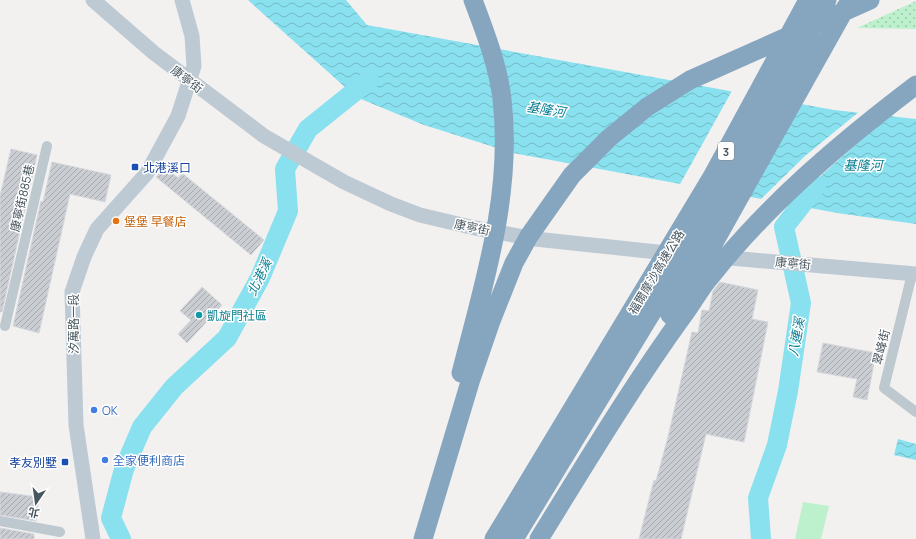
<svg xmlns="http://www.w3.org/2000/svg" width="916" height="539" font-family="Manrope,'Noto Sans TC',sans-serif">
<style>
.grass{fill:url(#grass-dots)}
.pitch{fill:#bdf1ce}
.water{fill:url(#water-waves)}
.pier{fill:#f3f0f0}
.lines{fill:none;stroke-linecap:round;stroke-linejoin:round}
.river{stroke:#89e1ef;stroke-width:20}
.building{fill:url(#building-hatch);stroke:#d4d7dc}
.street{stroke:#bdc8cf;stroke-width:10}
.secondary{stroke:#bdcad4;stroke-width:15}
.highway{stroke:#86a6c0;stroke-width:19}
.transit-dot{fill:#1a4fb4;stroke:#fff;stroke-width:1.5}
.food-dot{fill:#e8710a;stroke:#fff;stroke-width:1.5}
.culture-dot{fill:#0f9aa8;stroke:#fff;stroke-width:1.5}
.shop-dot{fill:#3f7fe0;stroke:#fff;stroke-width:1.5}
.labels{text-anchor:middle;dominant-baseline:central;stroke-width:3;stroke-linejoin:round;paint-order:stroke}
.shield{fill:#fff;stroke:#7e888e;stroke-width:1}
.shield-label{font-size:11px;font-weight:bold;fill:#47555e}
.street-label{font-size:12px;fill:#47555e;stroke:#fff}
.transit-label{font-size:12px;fill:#164399;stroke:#fff;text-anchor:start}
.food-label{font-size:12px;fill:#c56008;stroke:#fff;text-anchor:start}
.culture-label{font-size:12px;fill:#0d838f;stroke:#fff;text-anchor:start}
.shop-label{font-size:12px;fill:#366cbe;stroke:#fff;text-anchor:start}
.water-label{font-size:13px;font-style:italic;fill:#097e91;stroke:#fff}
</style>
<defs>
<pattern id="grass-dots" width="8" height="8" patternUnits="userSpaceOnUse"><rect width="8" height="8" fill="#bdf1ce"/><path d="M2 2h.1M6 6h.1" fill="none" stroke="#9bc6aa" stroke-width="1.8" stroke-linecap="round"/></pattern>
<pattern id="water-waves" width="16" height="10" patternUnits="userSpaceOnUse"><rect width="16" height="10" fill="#89e1ef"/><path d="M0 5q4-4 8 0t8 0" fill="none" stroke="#72b9c5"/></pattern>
<pattern id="building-hatch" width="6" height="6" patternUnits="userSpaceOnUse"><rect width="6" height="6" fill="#caced3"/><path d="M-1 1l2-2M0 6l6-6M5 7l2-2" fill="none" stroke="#a6aaae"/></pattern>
</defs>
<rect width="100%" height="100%" fill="#f3f0f0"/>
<!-- grass -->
<path class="grass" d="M916,1V29L857,28Z"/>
<!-- pitch -->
<path class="pitch" d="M803,502L829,506L821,539H795Z"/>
<!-- water -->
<path class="water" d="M248,0H346L367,25L834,110L916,119V224L837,213L513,153L424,125L356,97Z
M898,439L916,444V460L894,455Z"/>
<!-- pier -->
<path class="pier" d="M733,89L791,100L736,197L679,186Z
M860,111L890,114L787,206L759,201L805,156Z"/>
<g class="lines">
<!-- river -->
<path class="river" d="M121,539L111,518L124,469L142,427L174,387L227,338L260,278L288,211L285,169L308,129L369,80
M761,539L758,498L777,445L788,391L801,303L784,227L816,186"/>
</g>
<!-- building -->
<path class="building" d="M11,149L37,155L2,312H0V196Z
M52,162L111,175L105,202L70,194L39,333L13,326L41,201L43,202Z
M165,167L178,178L182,173L264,240L251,255L156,177Z
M720,282L758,290L752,319L768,322L744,442L706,434L681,539H639L654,480L656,481L668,437L692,332L698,333L702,310L709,311L713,291Z
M202,287L222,305L187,343L178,334L191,320L180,311Z
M823,343L876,353L867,400L853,397L857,379L817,372Z
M0,492L39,497L36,521L0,515Z
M0,528L34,534V539H0Z"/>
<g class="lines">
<!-- street -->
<path class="street" d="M912,274L884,388L916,412
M5,326L47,146
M0,521L60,532"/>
<!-- secondary -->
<path class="secondary" d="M93,0L154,53L264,136L344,182L391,204L420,215L475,228L535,239L676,254
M718,257L916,274
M93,539L76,425L72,292L84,257L97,229L147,173L178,116L194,66L192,36L182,0"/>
<!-- highway -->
<path class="highway" d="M670,315L702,264L846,7
M461,373C484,283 513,193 502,99C498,65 485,32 473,0
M423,539L470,382L491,321L514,263L529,236L572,175L609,138L647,107L690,80L870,0
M494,539L712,177L808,0
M514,539L660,299L763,121L827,0
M539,539C586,463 632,386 685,313C694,301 701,287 711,276C769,203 842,141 916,85"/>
</g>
<!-- markers -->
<g class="transit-dot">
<rect x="131" y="163" width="8" height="8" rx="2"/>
<rect x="61" y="458" width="8" height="8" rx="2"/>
</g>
<circle class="food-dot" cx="116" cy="221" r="4"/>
<circle class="culture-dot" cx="199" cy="315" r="4"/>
<g class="shop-dot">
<circle cx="94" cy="410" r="4"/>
<circle cx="105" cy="460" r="4"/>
</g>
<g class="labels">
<!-- shield labels -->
<rect class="shield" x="718" y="142" width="16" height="18" rx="3"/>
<g class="shield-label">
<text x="726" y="151">3</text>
</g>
<!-- street labels -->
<g class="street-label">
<text transform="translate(187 79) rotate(37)">康寧街</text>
<text transform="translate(22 198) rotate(-77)">康寧街885巷</text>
<text transform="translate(472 227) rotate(12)">康寧街</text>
<text transform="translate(793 263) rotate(5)">康寧街</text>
<text transform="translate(656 272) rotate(-59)">福爾摩沙高速公路</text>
<text transform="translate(73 324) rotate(-90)">汐萬路一段</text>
<text transform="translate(881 347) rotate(-76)">翠峰街</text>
</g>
<!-- transit labels -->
<g class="transit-label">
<text x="143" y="167">北港溪口</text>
<text x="57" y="462" text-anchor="end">孝友別墅</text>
</g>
<!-- food labels -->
<g class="food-label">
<text x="124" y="221">堡堡 早餐店</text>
</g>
<!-- culture labels -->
<g class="culture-label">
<text x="207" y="315">凱旋門社區</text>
</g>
<!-- shop labels -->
<g class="shop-label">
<text x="102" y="410">OK</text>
<text x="113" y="460">全家便利商店</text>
</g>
<!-- water labels -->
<g class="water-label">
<text transform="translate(546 109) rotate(9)">基隆河</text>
<text x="863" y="165">基隆河</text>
<text transform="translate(259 277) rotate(-64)">北港溪</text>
<text transform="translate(796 337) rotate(-80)">八連溪</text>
</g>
</g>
<!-- north arrow -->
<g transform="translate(36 503) rotate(193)" stroke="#ffffff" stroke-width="3" paint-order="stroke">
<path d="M0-3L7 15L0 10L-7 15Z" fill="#47555e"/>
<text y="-6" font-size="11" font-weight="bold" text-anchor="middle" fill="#47555e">北</text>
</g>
</svg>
